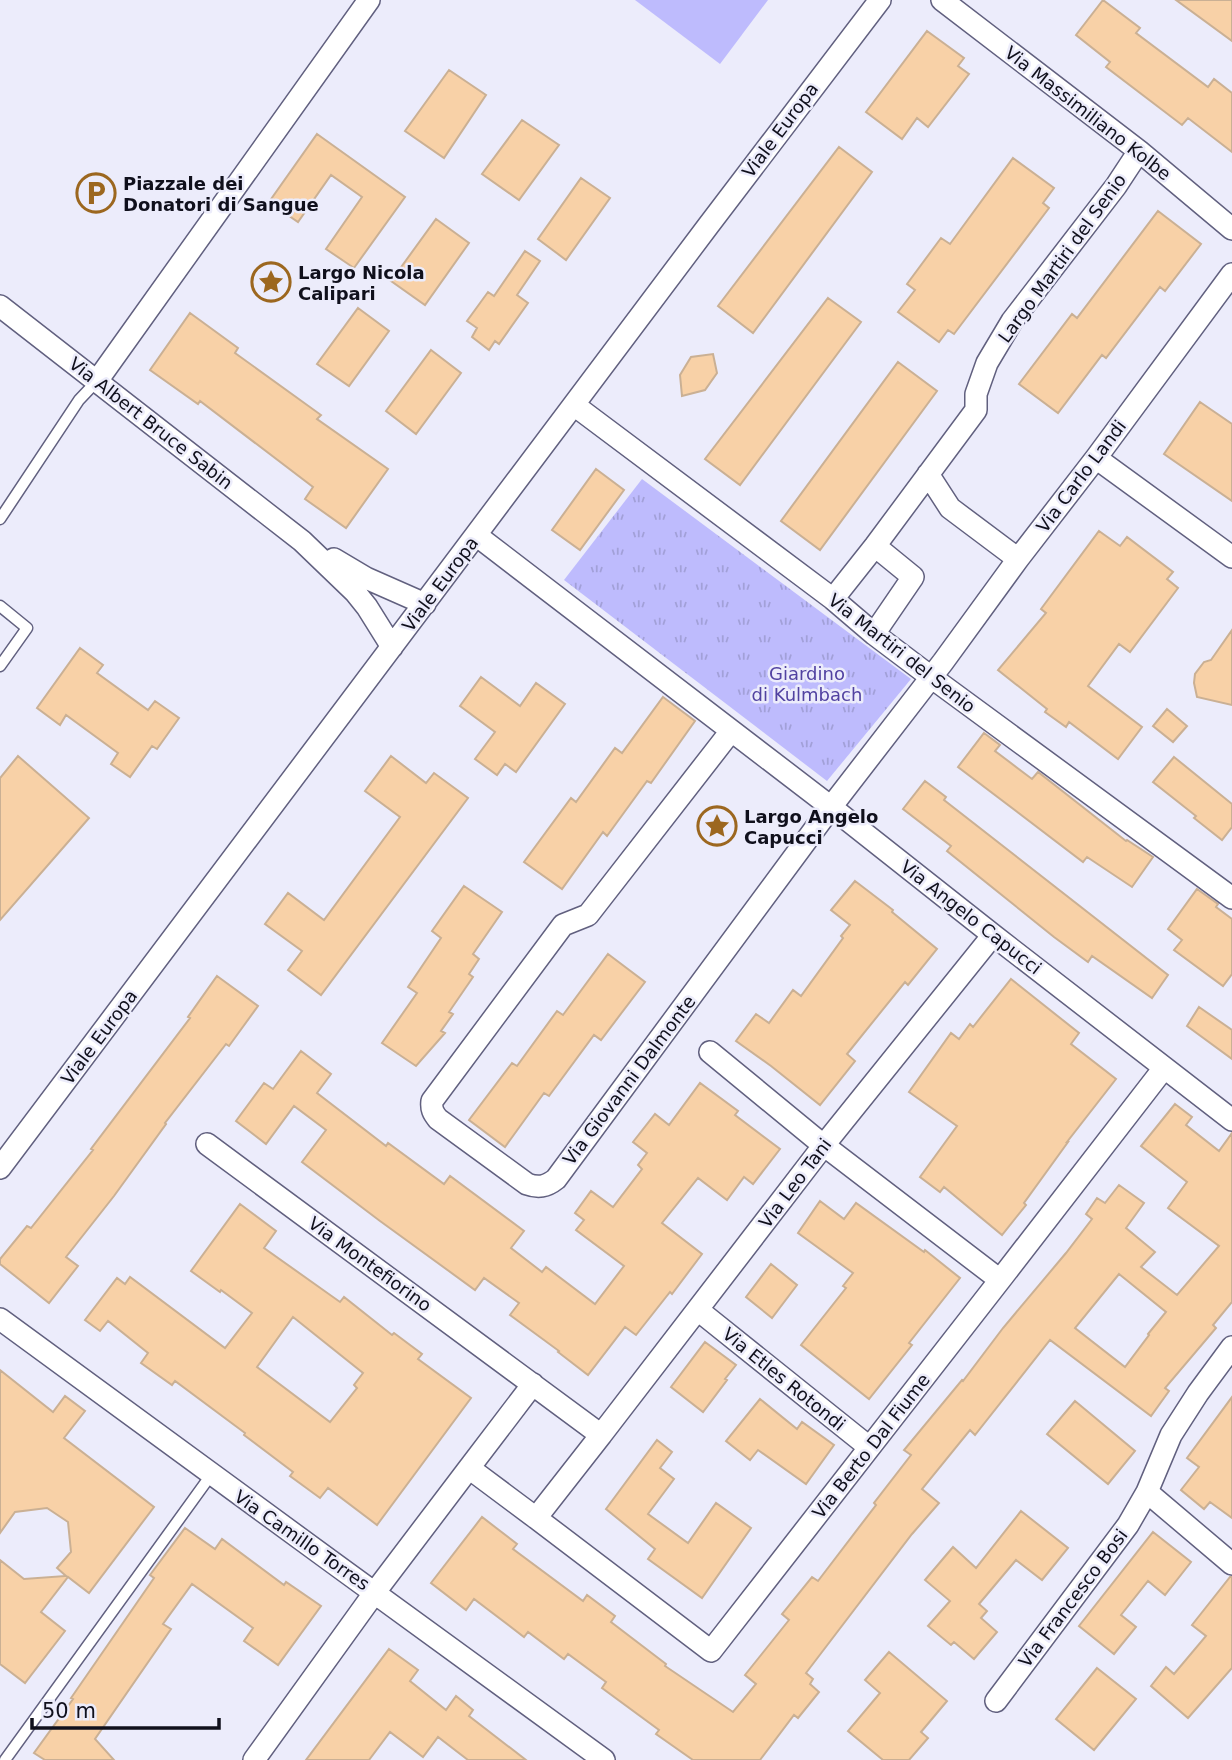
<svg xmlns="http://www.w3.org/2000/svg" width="1232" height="1760" font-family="'DejaVu Sans',sans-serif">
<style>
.grass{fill:url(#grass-tufts)}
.pitch{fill:#bebbfd}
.building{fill:#f8d1a7;stroke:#cab094;stroke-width:2;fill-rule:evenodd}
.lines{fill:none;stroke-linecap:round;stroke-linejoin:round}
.lane-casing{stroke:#61607f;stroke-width:13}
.street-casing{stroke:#61607f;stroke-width:24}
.lane{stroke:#fff;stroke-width:10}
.street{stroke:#fff;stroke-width:21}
.labels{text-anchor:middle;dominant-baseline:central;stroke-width:5;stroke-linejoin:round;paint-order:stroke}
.street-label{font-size:18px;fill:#10101c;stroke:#ececfb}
.poi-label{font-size:18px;font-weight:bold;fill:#10101c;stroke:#ececfb;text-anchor:start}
.park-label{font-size:18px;fill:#5142a1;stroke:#ececfb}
</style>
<defs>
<pattern id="grass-tufts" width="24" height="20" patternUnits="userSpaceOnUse" patternTransform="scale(1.75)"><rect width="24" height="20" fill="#bebbfd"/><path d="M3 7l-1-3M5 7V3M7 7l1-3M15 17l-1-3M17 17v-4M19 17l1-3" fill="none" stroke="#a2a0d8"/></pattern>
</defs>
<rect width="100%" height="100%" fill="#ececfb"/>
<!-- grass -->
<path class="grass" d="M642,479L911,679L827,781L564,580Z"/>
<!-- pitch -->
<path class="pitch" d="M635,0H768L720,64Z"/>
<!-- building -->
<path class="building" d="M1103,0L1140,28L1136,33L1208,87L1214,79L1232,93V152L1188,118L1182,125L1106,67L1110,62L1076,35Z
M1176,0H1232V41Z
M927,31L964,58L958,66L969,74L928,127L917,118L902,139L866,112Z
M449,70L486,95L444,158L405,131Z
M522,120L559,145L519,200L482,174Z
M317,134L405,197L354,268L326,249L362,197L331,175L298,222L269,202Z
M839,147L872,172L753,333L718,306Z
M1013,158L1054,188L1043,203L1049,208L954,334L948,330L939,342L898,312L915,290L907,284L941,238L950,244Z
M581,178L610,198L566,260L538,239Z
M1158,211L1201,244L1165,291L1160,287L1106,358L1102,355L1058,413L1019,384L1072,314L1077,318Z
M436,219L469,243L425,305L391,281Z
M525,251L540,261L517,295L528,303L499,344L495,341L489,350L472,337L477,328L467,321L488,292L494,296Z
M828,298L861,322L740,485L705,459Z
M358,308L389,331L349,386L317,364Z
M190,313L238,348L235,353L321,415L317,419L388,469L346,528L305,499L313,487L200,401L198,404L150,370Z
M431,350L461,373L416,434L386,411Z
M713,354L717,373L705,390L682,396L680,375L691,357Z
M898,362L937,391L820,550L781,521Z
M1200,402L1232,424V501L1164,454Z
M596,469L624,490L580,550L552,530Z
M1099,531L1120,546L1127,537L1173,572L1167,579L1178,588L1130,652L1119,644L1088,686L1142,727L1118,759L1069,722L1066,727L1045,712L1047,709L998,670L1046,613L1041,609Z
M1232,630V705L1197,697L1194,683L1195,674L1204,662L1211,660Z
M80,648L103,665L97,673L148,710L155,701L179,718L157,749L152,746L130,777L111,764L118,753L66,715L60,725L37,708Z
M481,677L520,706L536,683L565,704L516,772L505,764L497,775L475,759L495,732L460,706Z
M663,697L695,721L651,783L647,781L607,836L603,832L562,889L524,862L571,798L576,802L615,748L622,753Z
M1167,709L1187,726L1173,742L1153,726Z
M984,733L1000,745L995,751L1032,779L1038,772L1126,841L1127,840L1153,857L1132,887L1087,857L1083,862L958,767Z
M18,756L89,818L0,920V778Z
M391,756L426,783L434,773L468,798L321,995L288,970L302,951L265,924L288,893L324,920L400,817L365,791Z
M1174,757L1232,804V827L1222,840L1194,818L1196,816L1153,782Z
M925,781L946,797L944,800L1168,975L1152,998L1092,956L1088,962L1054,937L947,851L951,846L903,809Z
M855,881L893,910L892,912L937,949L908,985L905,982L847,1054L855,1061L820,1105L771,1066L736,1041L756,1014L769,1023L793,990L801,996L843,938L841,936L850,925L831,910Z
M464,886L502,912L473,954L479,959L469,974L473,977L449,1012L453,1014L441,1031L445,1033L416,1066L382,1043L417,993L408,987L441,938L432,931Z
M1197,889L1218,904L1216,907L1232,919V974L1223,986L1174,950L1182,940L1168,929Z
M608,954L645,982L601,1040L594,1035L549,1096L544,1093L505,1147L469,1120L512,1063L517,1066L557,1011L563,1015Z
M217,976L258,1006L229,1046L226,1044L165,1123L166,1124L114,1196L66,1257L78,1266L49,1303L0,1264V1259L27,1226L31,1228L93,1150L91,1149L190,1018L188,1017Z
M1011,979L1079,1033L1071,1044L1116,1079L1067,1142H1068L1024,1203L1026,1205L1002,1235L944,1187L940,1192L920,1177L957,1126L909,1092L951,1033L959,1039L970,1024L973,1027Z
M1199,1007L1232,1030V1059L1187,1026Z
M301,1051L331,1074L317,1093L386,1146L388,1143L444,1184L450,1176L524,1231L511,1248L542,1272L546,1267L595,1304L624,1266L576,1230L584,1220L575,1213L591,1191L613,1207L642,1169L638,1165L647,1153L633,1142L655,1114L669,1125L700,1083L738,1111L735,1115L780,1149L753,1184L744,1177L727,1200L698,1178L662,1223L702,1254L672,1294L670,1292L636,1335L625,1327L588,1375L558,1352L559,1351L510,1315L519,1303L484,1278L475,1290L380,1221L302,1162L326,1130L294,1106L266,1144L236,1121L264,1083L273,1089Z
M1175,1104L1192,1117L1186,1125L1219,1151L1232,1133V1302L1213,1325L1216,1328L1165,1388L1169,1391L1151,1416L1050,1340L975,1435L970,1430L922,1489L939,1503L912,1534L806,1673L813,1679L810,1684L819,1692L798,1718L794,1715L760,1760H693L656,1734L659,1730L602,1688L606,1682L568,1654L564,1659L528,1632L524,1637L474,1599L466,1610L431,1583L482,1517L517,1544L513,1549L583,1601L587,1595L615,1616L611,1622L666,1664L665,1666L733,1712L756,1684L745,1675L789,1620L782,1614L812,1577L818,1581L876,1505L874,1503L911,1455L904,1450L962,1380L963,1381L1003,1328L1066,1253L1092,1219L1086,1214L1097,1198L1105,1203L1119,1185L1144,1203L1126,1228L1155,1252L1141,1267L1177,1295L1219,1246L1168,1208L1187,1182L1141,1146ZM1119,1274L1166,1312L1148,1334L1149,1335L1125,1367L1075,1328Z
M820,1201L844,1219L856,1203L924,1252L925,1250L960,1278L909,1343L912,1345L869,1399L801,1345L846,1288L843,1286L853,1273L798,1233Z
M240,1204L276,1231L264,1248L340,1302L344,1297L392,1335L394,1333L422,1354L418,1359L471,1398L377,1525L328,1488L320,1498L290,1476L293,1472L244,1435L245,1433L175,1381L172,1385L141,1363L148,1353L108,1321L100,1331L85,1320L117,1278L125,1284L130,1277L225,1348L252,1313L221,1290L220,1292L191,1271ZM293,1317L363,1373L354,1385L357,1388L330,1422L257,1367Z
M771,1264L797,1285L772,1318L746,1297Z
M705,1342L736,1365L725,1379L727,1380L703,1412L671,1387Z
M0,1370L53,1412L65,1396L85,1411L64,1438L154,1507L89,1593L68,1577L41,1612L65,1631L25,1683L0,1664V1560L24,1579L66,1576L57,1568L71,1552L68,1522L47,1508L15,1512L0,1533Z
M1232,1397V1518L1210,1502L1204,1509L1181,1490L1199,1467L1187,1458Z
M760,1399L797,1429L802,1422L834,1445L806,1484L758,1450L750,1460L726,1441Z
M1075,1401L1135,1451L1108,1484L1047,1434Z
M657,1440L672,1452L660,1468L674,1479L648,1514L688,1543L716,1503L751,1528L702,1598L648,1559L655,1549L606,1509Z
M1021,1511L1068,1548L1042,1580L1016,1560L979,1604L987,1611L981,1618L997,1632L974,1659L954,1642L951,1645L928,1626L950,1601L925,1580L953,1547L976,1568Z
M185,1528L215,1549L222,1539L284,1585L286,1582L321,1606L278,1665L244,1641L253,1628L192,1584L163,1624L171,1629L95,1739L114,1760H45L34,1753L73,1699L71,1698L154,1578L150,1575Z
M1153,1532L1191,1562L1165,1595L1148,1581L1121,1615L1136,1627L1114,1654L1079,1626Z
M1230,1577H1232V1668L1188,1718L1151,1686L1166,1667L1174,1674L1206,1636L1192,1625Z
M389,1649L418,1670L410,1681L446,1710L456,1696L473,1710L469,1716L526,1760H468L438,1737L423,1757L390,1732L369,1760H306Z
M889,1652L947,1701L921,1732L928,1738L909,1760H883L848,1731L880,1693L865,1680Z
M1097,1668L1136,1699L1094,1750L1056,1719Z"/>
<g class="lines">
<!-- lane casing -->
<g class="lane-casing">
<path id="lane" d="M0,519L79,400L97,381
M0,606L27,628L0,666
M5,1760L211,1475"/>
</g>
<!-- street casing -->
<g class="street-casing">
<path id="street" d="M942,0L1139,151L1232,229
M0,306L302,541L355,592L367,607L392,647
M97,381L369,0
M574,405L833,599L874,634L931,677L1232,898
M1096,458L1232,557
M928,474L950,508L1018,559
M476,535L831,807L993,935L1232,1120
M334,559L366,578L425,604
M833,599L875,546L976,410V394L987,363L1012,321L1116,186L1139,151
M874,634L913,577L875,546
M731,731L588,915L563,925L432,1101C431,1109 433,1113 438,1119L527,1184C538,1188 546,1187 556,1179L831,807L943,662L1018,559L1096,458L1232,274
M710,1052L817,1140L1000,1280
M207,1144L601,1435L536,1518L469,1468L533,1384
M0,1168L708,226L880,0
M698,1310L869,1447
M0,1319C200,1467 403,1613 604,1760
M601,1435L824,1145L993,935
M1147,1492L1232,1564
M536,1518L711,1651L1000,1280L1164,1068
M996,1701L1128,1525L1147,1492L1171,1435L1198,1393L1232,1347
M254,1760L375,1592L469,1468"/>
</g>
<!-- lane -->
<use href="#lane" class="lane"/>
<!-- street -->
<use href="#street" class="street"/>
</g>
<!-- icons -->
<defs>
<g id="parking-ring" transform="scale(2.0125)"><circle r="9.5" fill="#ececfb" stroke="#9c671f" stroke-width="1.5"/><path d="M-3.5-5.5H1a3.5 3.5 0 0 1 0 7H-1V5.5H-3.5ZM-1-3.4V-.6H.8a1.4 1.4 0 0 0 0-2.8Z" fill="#9c671f"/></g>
<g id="sight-ring" transform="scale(2.0125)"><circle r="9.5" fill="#ececfb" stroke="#9c671f" stroke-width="1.5"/><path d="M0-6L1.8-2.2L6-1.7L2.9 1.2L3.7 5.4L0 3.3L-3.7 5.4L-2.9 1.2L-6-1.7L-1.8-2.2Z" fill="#9c671f"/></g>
</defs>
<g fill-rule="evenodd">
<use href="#parking-ring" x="96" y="193"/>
<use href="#sight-ring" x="271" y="282"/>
<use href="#sight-ring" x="717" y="826"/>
</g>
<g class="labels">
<!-- street labels -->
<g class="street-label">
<text transform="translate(1088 113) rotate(38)">Via Massimiliano Kolbe</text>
<text transform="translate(780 130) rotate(-53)">Viale Europa</text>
<text transform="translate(1062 258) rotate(-54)">Largo Martiri del Senio</text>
<text transform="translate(151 423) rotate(38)">Via Albert Bruce Sabin</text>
<text transform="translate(1081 476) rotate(-53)">Via Carlo Landi</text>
<text transform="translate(440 584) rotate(-53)">Viale Europa</text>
<text transform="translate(902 653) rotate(38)">Via Martiri del Senio</text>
<text transform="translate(971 917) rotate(38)">Via Angelo Capucci</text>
<text transform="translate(99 1037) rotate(-53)">Viale Europa</text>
<text transform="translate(629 1080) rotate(-53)">Via Giovanni Dalmonte</text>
<text transform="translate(795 1183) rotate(-53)">Via Leo Tani</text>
<text transform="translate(370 1264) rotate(36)">Via Montefiorino</text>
<text transform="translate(784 1379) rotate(39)">Via Etles Rotondi</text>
<text transform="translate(871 1446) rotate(-52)">Via Berto Dal Fiume</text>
<text transform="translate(302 1540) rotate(35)">Via Camillo Torres</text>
<text transform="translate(1073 1598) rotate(-53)">Via Francesco Bosi</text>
</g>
<!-- poi labels -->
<g class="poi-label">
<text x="123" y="183">Piazzale dei<tspan x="123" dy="21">Donatori di Sangue</tspan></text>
<text x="298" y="272">Largo Nicola<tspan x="298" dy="21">Calipari</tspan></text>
<text x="744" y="816">Largo Angelo<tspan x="744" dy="21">Capucci</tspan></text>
</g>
<!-- park labels -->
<g class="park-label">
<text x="807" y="673">Giardino<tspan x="807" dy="21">di Kulmbach</tspan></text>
</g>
</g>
<!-- scale -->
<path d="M32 1718v10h187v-10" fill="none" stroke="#10101c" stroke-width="3.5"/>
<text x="42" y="1718" font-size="21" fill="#10101c" stroke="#ececfb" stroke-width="5" paint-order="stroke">50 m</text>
</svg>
